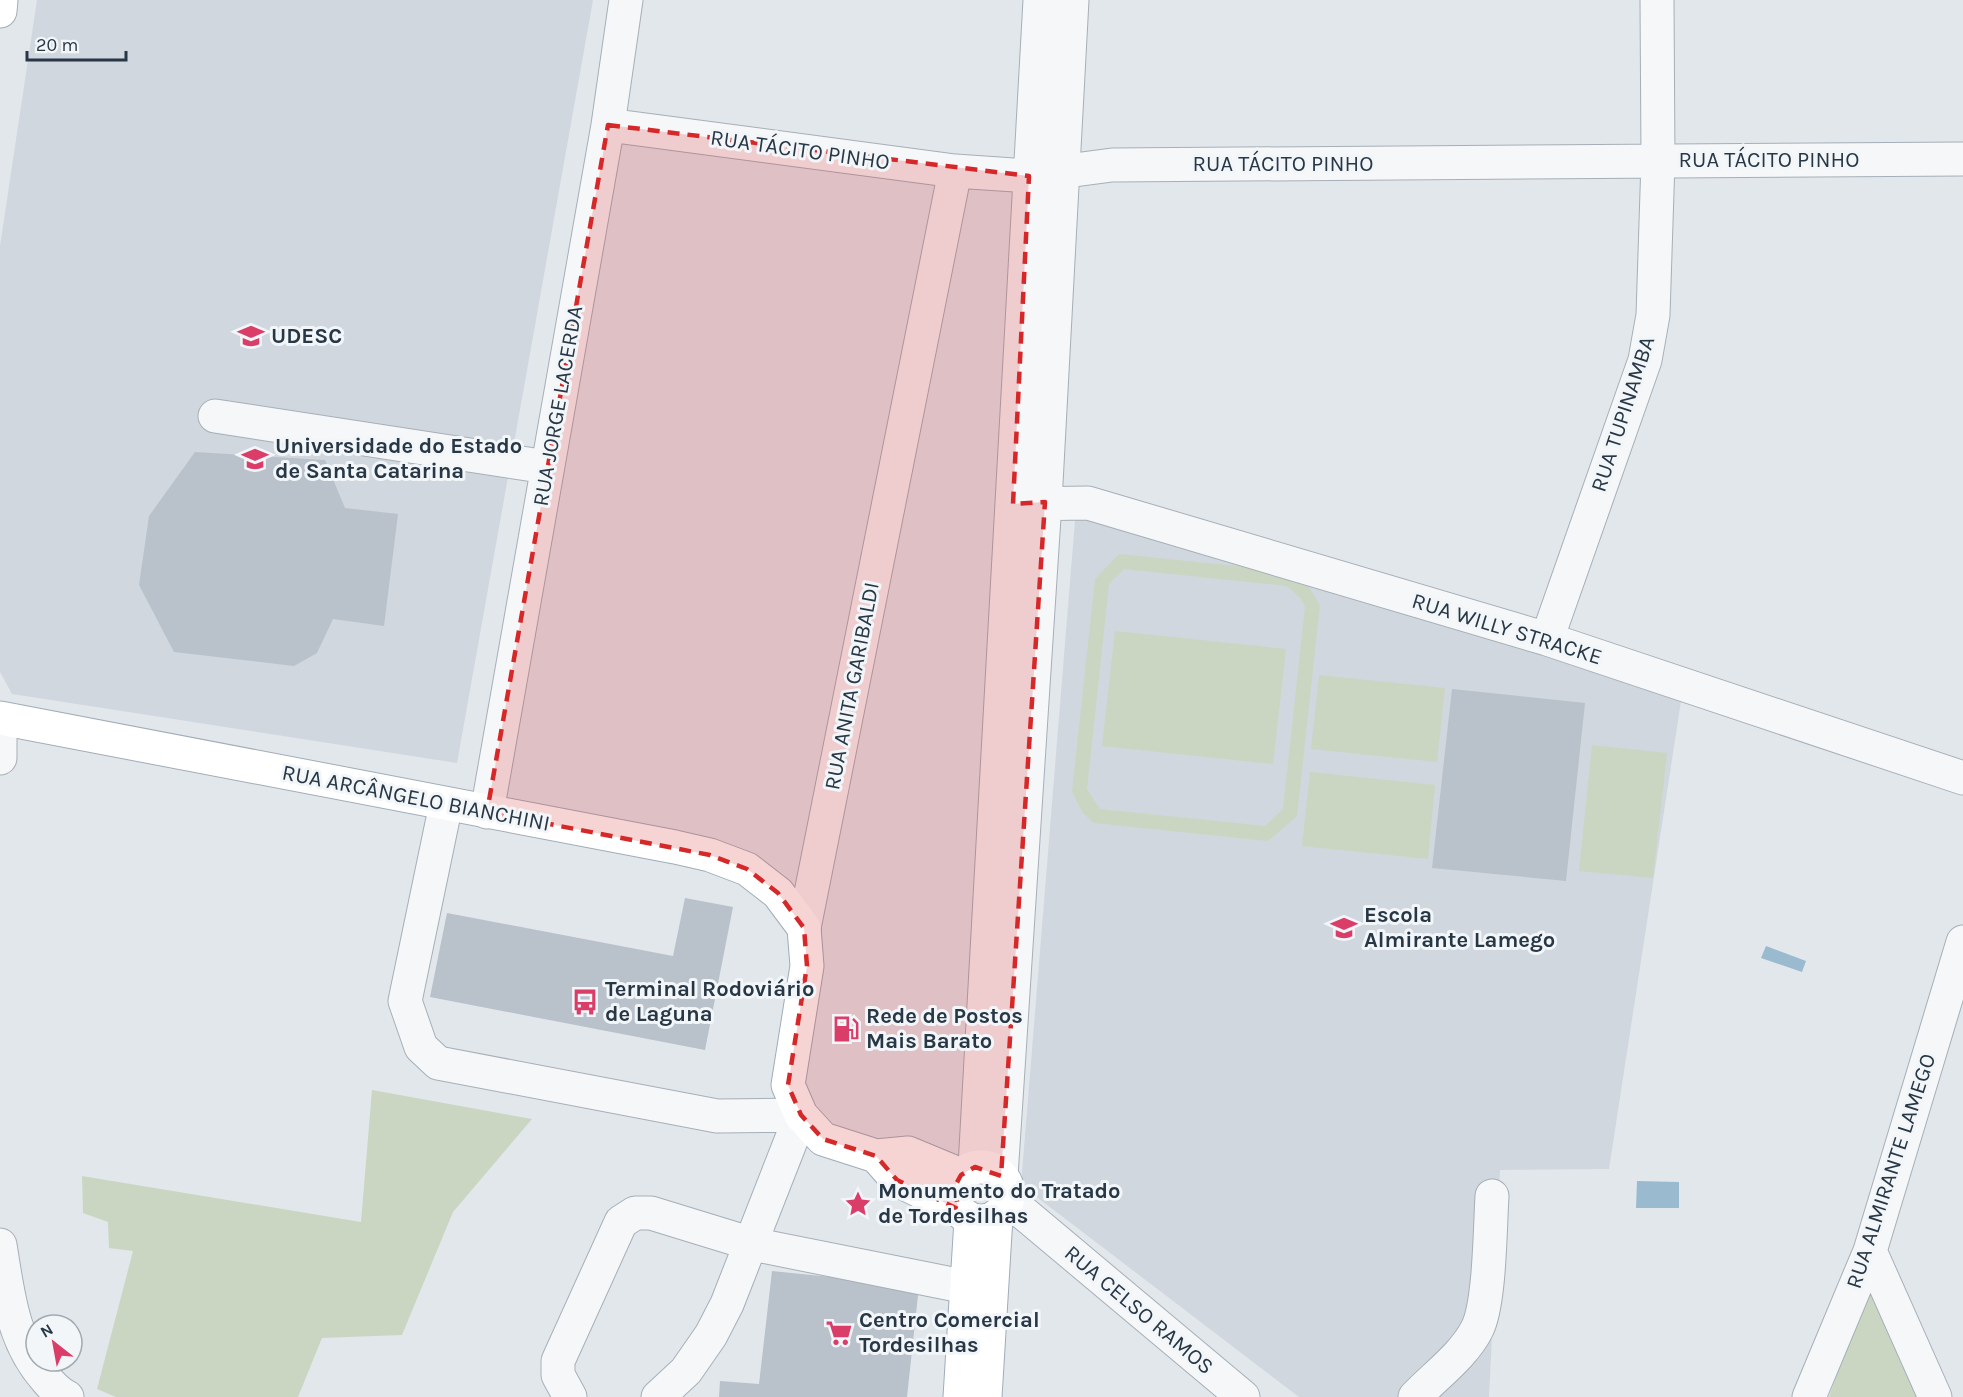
<svg xmlns="http://www.w3.org/2000/svg" width="1963" height="1397" font-family="Karla,sans-serif">
<style>
.built{fill:#d0d7de}
.green{fill:#cad6c2;fill-rule:evenodd}
.water{fill:#9abacf}
.building{fill:#b9c1ca}
.lines{fill:none;stroke-linecap:round;stroke-linejoin:round}
.minor-casing{stroke:#a6afb7;stroke-width:35}
.major-casing{stroke:#a0adb9;stroke-width:35}
.minor{stroke:#f5f7f9;stroke-width:33}
.major{stroke:#fff;stroke-width:33}
.marked{fill:#d62828;fill-opacity:0.2;stroke:#d62828;stroke-width:4.5;stroke-dasharray:12 8;stroke-linejoin:round}
.labels{text-anchor:middle;dominant-baseline:central;stroke-width:6;stroke-linejoin:round;paint-order:stroke}
.street-label{font-size:22px;fill:#283746;stroke:#f2f6f9}
.poi-label{font-size:22px;font-weight:bold;fill:#283746;stroke:#f2f6f9;text-anchor:start}
</style>
<rect width="100%" height="100%" fill="#e2e7ec"/>
<!-- built -->
<path class="built" d="M37,0H593L457,763L12,694L0,672V246Z
M1076,508L1683,688L1609,1169L1500,1170L1489,1397H1299L1021,1185Z"/>
<!-- green -->
<path class="green" d="M1119,554L1293,572L1305,581L1320,605L1297,816L1268,841L1094,823L1083,813L1072,792L1095,579ZM1124,569L1287,586L1301,599L1305,607L1283,809L1265,826L1100,809L1087,789L1109,584Z
M1115,631L1286,649L1273,764L1102,746Z
M1319,675L1445,688L1437,762L1311,749Z
M1592,745L1667,753L1653,878L1579,871Z
M1310,772L1435,785L1428,859L1302,846Z
M372,1090L532,1119L453,1212L402,1335L322,1338L298,1397H116L97,1389L133,1251L109,1248L108,1222L83,1213L82,1176L361,1222Z
M1869,1284L1875,1291L1901,1364L1920,1397H1829Z"/>
<!-- water -->
<path class="water" d="M1766,946L1806,961L1802,972L1761,958Z
M1637,1181L1679,1182V1208H1636Z"/>
<!-- building -->
<path class="building" d="M195,452L325,460L345,508L398,514L384,626L333,619L317,653L294,666L174,652L139,585L149,516Z
M1452,689L1585,703L1566,881L1432,868Z
M685,898L733,907L705,1050L430,997L447,913L673,956Z
M772,1271L919,1286L907,1397H719L720,1381L759,1384Z"/>
<g class="lines">
<!-- minor casing -->
<g class="minor-casing">
<path id="minor" d="M608,125L955,171L1029,176L1112,165L1963,159
M215,416L547,467
M1023,504L1088,503L1547,639L1963,778
M1547,639L1645,360L1653,315L1658,161L1657,0
M0,720V758
M446,804L405,1001L421,1047L438,1063L717,1116L801,1115L727,1304L711,1335L686,1371L658,1397
M487,812L608,125L626,0
M804,928L955,171
M975,1167L1040,0
M1001,1176L1045,502L1072,0
M1008,1200L1243,1397
M0,1245C8,1293 12,1341 46,1379C52,1386 58,1393 67,1397
M1870,1251L1935,1397
M570,1397L558,1375V1361L621,1222L635,1213H651L752,1244L967,1287
M1415,1397C1435,1376 1464,1355 1477,1329C1490,1304 1490,1227 1492,1196
M1809,1397L1870,1251L1963,942"/>
</g>
<!-- major casing -->
<g class="major-casing">
<path id="major" d="M0,11L1,0
M0,718L675,847L710,855L747,869L778,893L804,928L807,966L788,1085L801,1115L823,1139L876,1156L908,1153L961,1175
M876,1156L897,1180L958,1209
M954 1194a27 27 0 1 1 54 0a27 27 0 1 1-54 0Z
M960,1397L971,1220
M985,1397L996,1217"/>
</g>
<!-- minor -->
<use href="#minor" class="minor"/>
<!-- major -->
<use href="#major" class="major"/>
</g>
<!-- marked area -->
<path class="marked" d="M608,125L1029,176L1013,504L1045,502L1001,1176L975,1167L961,1175L955,1186L958,1209L897,1180L876,1156L823,1139L801,1115L788,1085L807,966L804,928L778,893L747,869L710,855L487,812Z"/>
<!-- icons -->
<defs>
<g id="university-bare" transform="scale(2.07)"><path d="M0-5L7-2L0 1L-7-2ZM-4 1L0 2.5L4 1V4Q0 6-4 4Z" fill="#db3d69" stroke="#f2f6f9" stroke-width="2.5" paint-order="stroke"/></g>
<g id="school-bare" transform="scale(2.07)"><path d="M0-5L7-2L0 1L-7-2ZM-4 1L0 2.5L4 1V4Q0 6-4 4Z" fill="#db3d69" stroke="#f2f6f9" stroke-width="2.5" paint-order="stroke"/></g>
<g id="bus-bare" transform="scale(2.07)"><path d="M-5-6H5V4H4V6H2V4H-2V6H-4V4H-5ZM-3.5-4V0h7V-4ZM-3.5 1.2v1.5H-2V1.2ZM2 1.2v1.5H3.5V1.2Z" fill="#db3d69" stroke="#f2f6f9" stroke-width="2.5" paint-order="stroke"/></g>
<g id="fuel-bare" transform="scale(2.07)"><path d="M-5.5-6h7V0h2V4h1.3V-2.5L3-4.5l.8-.8L6-3V5H2.5V1h-1V6h-7ZM-4.2-4.7v3.2H.2V-4.7Z" fill="#db3d69" stroke="#f2f6f9" stroke-width="2.5" paint-order="stroke"/></g>
<g id="sight-bare" transform="scale(2.07)"><path d="M0-6L1.8-2.2L6-1.7L2.9 1.2L3.7 5.4L0 3.3L-3.7 5.4L-2.9 1.2L-6-1.7L-1.8-2.2Z" fill="#db3d69" stroke="#f2f6f9" stroke-width="2.5" paint-order="stroke"/></g>
<g id="supermarket-bare" transform="scale(2.07)"><path d="M-6-5.5h2.5l.6 2H6L4.5 2H-2.5L-4.4-4H-6ZM-1.5 3.2a1.3 1.3 0 1 0 .1 0ZM3 3.2a1.3 1.3 0 1 0 .1 0Z" fill="#db3d69" stroke="#f2f6f9" stroke-width="2.5" paint-order="stroke"/></g>
</defs>
<g fill-rule="evenodd">
<use href="#university-bare" x="251" y="336"/>
<use href="#university-bare" x="255" y="459"/>
<use href="#school-bare" x="1344" y="928"/>
<use href="#bus-bare" x="585" y="1002"/>
<use href="#fuel-bare" x="846" y="1029"/>
<use href="#sight-bare" x="858" y="1204"/>
<use href="#supermarket-bare" x="839" y="1333"/>
</g>
<g class="labels">
<!-- street labels -->
<g class="street-label">
<text transform="translate(800 150) rotate(8)">RUA TÁCITO PINHO</text>
<text x="1769" y="160">RUA TÁCITO PINHO</text>
<text x="1283" y="164">RUA TÁCITO PINHO</text>
<text transform="translate(558 406) rotate(-80)">RUA JORGE LACERDA</text>
<text transform="translate(1623 414) rotate(-72)">RUA TUPINAMBA</text>
<text transform="translate(1507 629) rotate(17)">RUA WILLY STRACKE</text>
<text transform="translate(852 686) rotate(-79)">RUA ANITA GARIBALDI</text>
<text transform="translate(416 798) rotate(11)">RUA ARCÂNGELO BIANCHINI</text>
<text transform="translate(1891 1171) rotate(-72)">RUA ALMIRANTE LAMEGO</text>
<text transform="translate(1139 1310) rotate(40)">RUA CELSO RAMOS</text>
</g>
<!-- poi labels -->
<g class="poi-label">
<text x="271" y="336">UDESC</text>
<text x="275" y="446">Universidade do Estado<tspan x="275" dy="25">de Santa Catarina</tspan></text>
<text x="1364" y="915">Escola<tspan x="1364" dy="25">Almirante Lamego</tspan></text>
<text x="605" y="989">Terminal Rodoviário<tspan x="605" dy="25">de Laguna</tspan></text>
<text x="866" y="1016">Rede de Postos<tspan x="866" dy="25">Mais Barato</tspan></text>
<text x="878" y="1191">Monumento do Tratado<tspan x="878" dy="25">de Tordesilhas</tspan></text>
<text x="859" y="1320">Centro Comercial<tspan x="859" dy="25">Tordesilhas</tspan></text>
</g>
</g>
<!-- north arrow -->
<g transform="translate(54 1343) rotate(329)"><circle r="28" fill="#f2f6f9" stroke="#a1aab1" stroke-width="1.5"/>
<path d="M0-4.5L10 22L0 15L-10 22Z" fill="#db3d69"/>
<text y="-9" font-size="16" font-weight="bold" text-anchor="middle" fill="#283746">N</text>
</g>
<!-- scale -->
<path d="M27 51v9h99v-9" fill="none" stroke="#283746" stroke-width="3"/>
<text x="36" y="51" font-size="18" fill="#283746" stroke="#f2f6f9" stroke-width="4.5" paint-order="stroke">20 m</text>
</svg>
